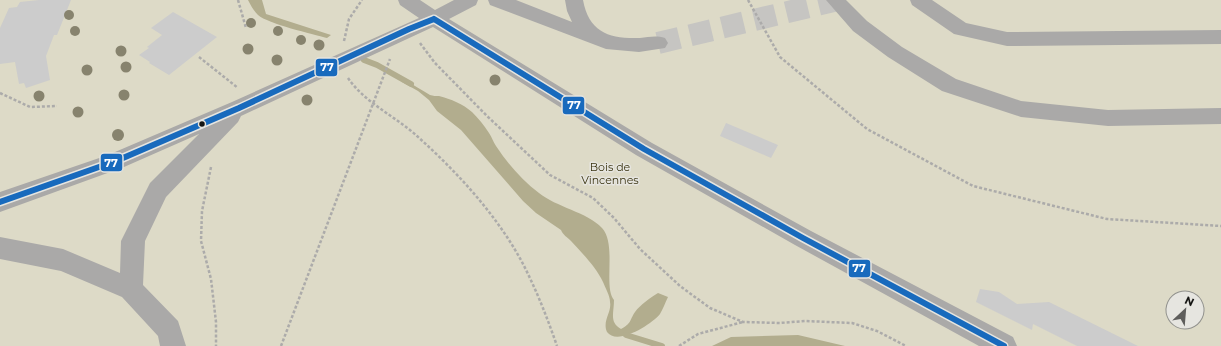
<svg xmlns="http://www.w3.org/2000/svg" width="1221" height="346" font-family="Montserrat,sans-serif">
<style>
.green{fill:#dddac7;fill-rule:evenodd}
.water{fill:#b2ad8e}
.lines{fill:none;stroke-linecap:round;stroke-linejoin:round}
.stream{stroke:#b2ad8e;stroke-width:6}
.building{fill:#ccc}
.minor-tunnel{stroke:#c6c5c2;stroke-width:22;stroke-dasharray:22 11;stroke-linecap:butt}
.path{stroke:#acabaa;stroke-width:2.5;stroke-dasharray:3 2;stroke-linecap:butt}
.minor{fill:#aaa9a8;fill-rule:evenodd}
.bus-1-casing{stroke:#e6e5e0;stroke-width:9}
.bus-1{stroke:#186abd;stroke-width:6}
.tree{fill:#87836e}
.bus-dot{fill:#151513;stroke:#e6e5e0;stroke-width:1.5}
.labels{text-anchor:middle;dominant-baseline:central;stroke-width:3;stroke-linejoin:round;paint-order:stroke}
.park-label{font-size:11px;fill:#3a3410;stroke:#e6e5e0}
.line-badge{stroke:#e6e5e0;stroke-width:1.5}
.badge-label{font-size:11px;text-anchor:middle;font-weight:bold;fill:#fff}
</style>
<rect width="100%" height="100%" fill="#e5e4e1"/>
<!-- green -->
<path class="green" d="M0,0H1221V346H0ZM1173,298H1197V322H1173Z"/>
<!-- water -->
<path class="water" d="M248,0H262L266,14L331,35L327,38C313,34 268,24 258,15C254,11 251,6 248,0Z
M404,80C413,84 421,90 430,95C433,96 436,96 439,96C451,99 463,104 472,112C478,118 484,125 489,133C492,137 493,142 496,146C508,164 522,180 539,193C556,207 587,212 602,228C617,244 603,287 614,300C614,313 609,322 621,329C632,323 629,321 635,312C640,305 651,297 658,293L668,297C665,303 663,309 660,314C651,325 617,346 607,332C602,321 612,312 610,302C610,296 605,287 603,282C596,267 582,253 571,241C567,237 563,235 561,230L536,213L523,201L461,130L437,111L429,100L418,91L402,82Z
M798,335L845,346H712L731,337Z"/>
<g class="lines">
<!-- stream -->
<path class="stream" d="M364,60L377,65L411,84
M626,335L662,346"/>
</g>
<!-- building -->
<path class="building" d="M39,0H71L57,35H54L46,56L50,80L26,88L24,83L19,84L15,62L0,64V28L9,8L17,7L20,2Z
M173,12L217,37L169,75L149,63L150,62L139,55L149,48L147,47L162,35L151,28Z
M726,123L778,145L771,158L720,136Z
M980,289L999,292L1017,304L1049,302L1138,346H1077L1033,324L1032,330L976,302Z"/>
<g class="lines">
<!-- minor-tunnel -->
<path class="minor-tunnel" d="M658,43L838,0"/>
<!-- path -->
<path class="path" d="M238,0L246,28
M748,0L780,57L867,129L973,186L1107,219L1221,226
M344,41L349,19L362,0
M420,43L435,63L487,116L550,175L593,198L614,218L640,249L680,286L710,308L743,322L780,323L805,321L852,323L877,331L906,346
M199,57L238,88
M348,78C365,103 395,116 417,136C457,172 496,214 522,262C536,289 547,317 557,346
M0,93L30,107L57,106
M211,167L202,211L201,241L211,279L216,322V346
M281,346L390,59
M679,346L698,334L743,322"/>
<!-- minor -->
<path class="minor" d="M398,0H420L435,10L454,0H478L476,5L449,19L652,143L811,231L1013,337L1017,346H979L795,245L636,155L433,27L241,116L238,122L166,197L145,241L143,285L178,321L186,346H160L158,336L122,297L61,271L0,259V237L63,249L120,273L121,241L150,183L199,134L124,167L0,212V192L108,155L232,102L419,18L400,5Z
M488,0H516L572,22L567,11L565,0H583C589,33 610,39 640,38C649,37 656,35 665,38L668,43L665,48L639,52L606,49L490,5Z
M826,0H846L867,21L902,47L956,79L1021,101L1108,110L1221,108V124L1108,126L1021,117L942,91L888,57L853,31Z
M910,0H932L966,23L1007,32L1221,30V44L1007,46L954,34L912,5Z"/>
<!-- bus-1 casing -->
<g class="bus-1-casing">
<path id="bus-1" d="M434,19L644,149L803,238L1004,346
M0,202L116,161L239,108L409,29L434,19"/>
</g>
<!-- bus-1 -->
<use href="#bus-1" class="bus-1"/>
</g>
<!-- trees -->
<g class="tree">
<circle cx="69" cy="15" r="5"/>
<circle cx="251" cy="23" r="5"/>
<circle cx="75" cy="31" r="5"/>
<circle cx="278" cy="31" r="5"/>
<circle cx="301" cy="40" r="5"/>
<circle cx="319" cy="45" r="5.5"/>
<circle cx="248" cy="49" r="5.5"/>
<circle cx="121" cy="51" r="5.5"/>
<circle cx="277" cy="60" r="5.5"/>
<circle cx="126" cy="67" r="5.5"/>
<circle cx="87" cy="70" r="5.5"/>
<circle cx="495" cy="80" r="5.5"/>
<circle cx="124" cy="95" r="5.5"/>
<circle cx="39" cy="96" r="5.5"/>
<circle cx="307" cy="100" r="5.5"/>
<circle cx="78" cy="112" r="5.5"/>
<circle cx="118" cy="135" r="6"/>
</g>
<!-- markers -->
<circle class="bus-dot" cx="202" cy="124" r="3.5"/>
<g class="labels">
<!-- park labels -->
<g class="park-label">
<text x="610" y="167">Bois de<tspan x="610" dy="13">Vincennes</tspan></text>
</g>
</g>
<g class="line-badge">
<rect x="315" y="58" width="23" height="19" rx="4" fill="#186abd"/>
<rect x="562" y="96" width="23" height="19" rx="4" fill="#186abd"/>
<rect x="100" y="153" width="23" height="19" rx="4" fill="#186abd"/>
<rect x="848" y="259" width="23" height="19" rx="4" fill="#186abd"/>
</g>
<g class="badge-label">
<text x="327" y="71">77</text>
<text x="574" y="109">77</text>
<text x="111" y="167">77</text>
<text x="859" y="272">77</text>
</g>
<!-- north arrow -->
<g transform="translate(1185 310) rotate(26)"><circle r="19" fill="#e6e5e0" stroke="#92928e"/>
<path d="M0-3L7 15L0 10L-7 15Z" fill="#5e5d5b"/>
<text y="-6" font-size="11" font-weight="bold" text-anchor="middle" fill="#151513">N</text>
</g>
</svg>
